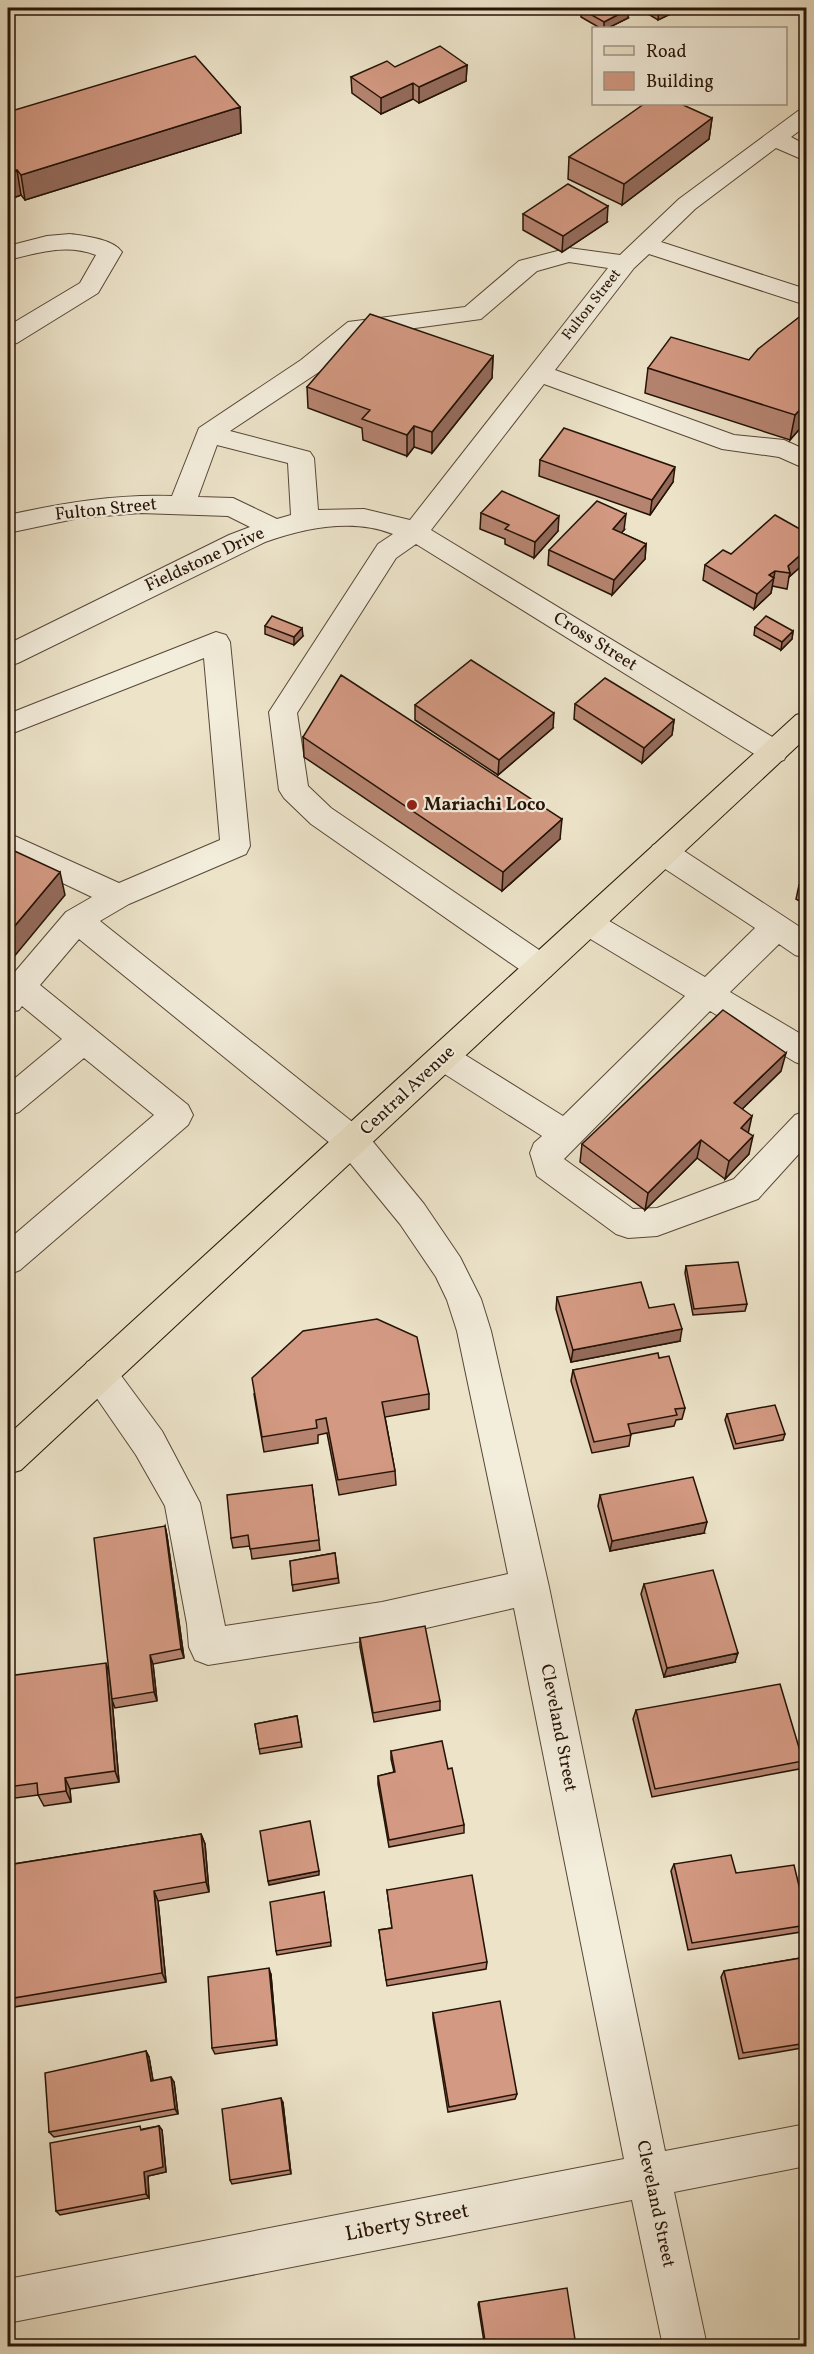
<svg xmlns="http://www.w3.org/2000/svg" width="814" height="2354" font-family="Vollkorn,serif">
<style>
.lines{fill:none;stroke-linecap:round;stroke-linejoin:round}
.minor-casing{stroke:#574737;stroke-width:2}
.major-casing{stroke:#251306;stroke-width:2}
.minor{fill:#f3eddc;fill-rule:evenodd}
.major{fill:#ece3c9;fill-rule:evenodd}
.wall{fill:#b58470;stroke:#251306;stroke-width:1.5}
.shaded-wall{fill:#946b5b;stroke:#251306;stroke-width:1.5}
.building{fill:#d39982;stroke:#251306;stroke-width:1.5}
.poi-dot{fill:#8f2418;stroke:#f3eddc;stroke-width:2}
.labels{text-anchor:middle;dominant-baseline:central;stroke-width:4.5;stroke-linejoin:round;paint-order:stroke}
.far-street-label{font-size:15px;fill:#251306;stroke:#f3eddc}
.street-label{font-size:18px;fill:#251306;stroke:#f3eddc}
.poi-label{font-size:18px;font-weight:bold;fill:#251306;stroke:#f3eddc;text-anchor:start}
.near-street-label{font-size:21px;fill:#251306;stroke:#f3eddc}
</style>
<rect width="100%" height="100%" fill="#ece3c9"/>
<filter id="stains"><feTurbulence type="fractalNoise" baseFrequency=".00333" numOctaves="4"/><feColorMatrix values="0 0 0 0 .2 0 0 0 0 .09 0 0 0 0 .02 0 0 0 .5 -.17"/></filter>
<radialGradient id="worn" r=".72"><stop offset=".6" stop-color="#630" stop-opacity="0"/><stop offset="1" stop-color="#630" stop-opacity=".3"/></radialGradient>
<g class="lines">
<!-- minor casing -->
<g class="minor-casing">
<path id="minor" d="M806,109V126L791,137L806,145V161L776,148L695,209L661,242L806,289V305L649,254L634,268L555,370L734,435L784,440L806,450V469L779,457L722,449L544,384L431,530L784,744L788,752L784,760L774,763L764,760L416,544L396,558L297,713L308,786L331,808L551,958L555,967L551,976L540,979L529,976L311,824L284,798L279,790L269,712L378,544L393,534C353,518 304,528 265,542L18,663L8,666V644L229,535L250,527L228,516L140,513L79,518L8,533V515C63,503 116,494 172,496L199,428L301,360L348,322L465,307L519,261L569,248L620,255L679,199L798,111ZM569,262L608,268L410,520L364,509L318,510L314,458L310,452L230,431L319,372L364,335L481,319L537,271ZM217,445L288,463L291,515L277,519L233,498L198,497Z
M70,234C85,236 113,239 122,252L98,293L17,343L8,345V326L80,283L96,255C66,243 38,253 8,260V246L47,236Z
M216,632L226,635L230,642L250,846L246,854L129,904L100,921L365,1132L424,1204L460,1257L481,1299L491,1331L549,1587L665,2151L806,2124V2166L674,2192L707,2346H663L632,2200L8,2323V2279L624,2159L514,1608L382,1638L208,1665L195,1660L189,1647L187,1624L165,1506L136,1455L87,1384L82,1373L87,1362L99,1357L111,1362L162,1431L200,1503L225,1626L382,1602L508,1574L457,1331L447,1300L436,1277L400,1224L341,1152L79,939L40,985L188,1105L193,1115L188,1125L20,1270L8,1275V1240L154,1115L84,1058L19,1112L8,1116V1084L62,1039L22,1006L19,1010L8,1013V980L66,912L92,897L8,857V833L119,883L220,840L204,658L8,735V714Z
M664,842L675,845L806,931V958L795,955L779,944L730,992L806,1037V1066L795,1062L710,1011L564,1159L633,1209L657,1208L734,1179L795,1115L806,1111V1146L758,1199L657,1236L628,1238L616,1234L537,1176L530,1153L534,1143L542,1136L432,1066L427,1057L432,1048L443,1044L454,1048L563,1116L685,996L577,931L573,923L577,915L588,911L599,915L705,977L755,928L653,861L649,853L653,845Z"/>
</g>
<!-- major casing -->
<g class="major-casing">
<path id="major" d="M806,712V738L21,1470L8,1474V1435L796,715Z"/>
</g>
<!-- minor -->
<use href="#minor" class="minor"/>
<!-- major -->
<use href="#major" class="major"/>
</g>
<!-- wall -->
<path class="wall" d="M638,8H681V9L658,20Z
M581,9L628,18L608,28H600L581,17Z
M467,65L466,81L419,103L413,99L381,114L352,93L351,77L395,67Z
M240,107L241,133L25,200L21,195L8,200V112Z
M712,118L709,139L622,205L568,179L569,157Z
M523,214L607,222L562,252L523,230Z
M807,311V427L803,425L790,440L645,393L648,368L749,360Z
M493,356L492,378L432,453L414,447L407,456L363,440L362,428L308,408L307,387Z
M540,460L673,482L650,515L539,476Z
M481,513L558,531L534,558L505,544V539L480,529Z
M624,530L621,533L646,544L645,559L612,595L548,565L549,550Z
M807,533V561L789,577L787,589L772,586L771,593L754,609L703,580L705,565L731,554Z
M265,626L303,636L294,645L265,634Z
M755,627L793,631L792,639L781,650L754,635Z
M575,704L674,720L672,735L642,763L574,719Z
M415,705L553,728L498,775L415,720Z
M303,737L560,839L502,891L304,757Z
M807,877V905L796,899L799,885Z
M781,1071L742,1109L748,1133L749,1154L725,1179L697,1158L645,1210L580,1162L582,1144Z
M686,1266L747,1304L745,1311L693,1315L685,1273Z
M557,1297L649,1308L680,1341L571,1362L556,1309Z
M659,1358L685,1408L682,1419L676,1420L674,1426L631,1434L629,1446L592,1453L571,1381L573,1370Z
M254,1394H429V1409L385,1417L395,1471L396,1485L339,1495L327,1433L318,1435V1443L264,1452Z
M727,1414L785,1434L783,1440L734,1449L725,1420Z
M312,1485L320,1550L252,1559L250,1546L233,1548L231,1538Z
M600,1495L704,1533L610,1551L598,1506Z
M165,1526L167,1536L184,1658L153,1664L157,1701L115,1708L112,1700L119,1782L70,1789L71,1802L44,1806L38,1795L8,1799V1676L109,1672Z
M335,1553L339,1583L293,1591L290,1561Z
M644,1584L735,1662L664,1677L641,1594Z
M360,1638L440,1701V1710L374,1722L360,1647Z
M636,1710L803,1761L799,1769L652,1797L633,1719Z
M297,1716L302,1747L260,1754L255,1724Z
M391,1751L448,1769L464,1825V1833L389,1847L378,1784V1776L394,1772L391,1759Z
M201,1834L205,1844L209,1892L158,1901L166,1982L8,2008V1865Z
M674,1864L736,1873L802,1898L807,1897V1931L688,1950L671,1871Z
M387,1890L487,1962L486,1969L387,1986L379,1930L392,1928Z
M324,1892L331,1946L277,1955L276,1951Z
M807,1957V2047L739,2059L721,1977L724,1971Z
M271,1975L277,2045L215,2054L212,2048Z
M433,2013L517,2094L515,2099L448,2112L433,2018Z
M146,2051L149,2057L153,2081L174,2082L178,2114L54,2137L49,2132Z
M283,2103L291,2174L232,2184L230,2180Z
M159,2126L162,2130L166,2172L148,2176L149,2198L60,2215L56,2211L143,2129Z
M479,2302L576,2346H471L472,2344L484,2342L478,2304Z"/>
<!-- shaded-wall -->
<path class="shaded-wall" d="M659,8H681V9L658,20Z
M629,9L628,18L608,28H604V22Z
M467,65L466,81L419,103V87Z
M413,83V99L381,114V98Z
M240,107L241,133L25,200L21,175Z
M712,118L709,139L622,205L624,184Z
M17,170L21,195L8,200V173Z
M608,206L607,222L562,252L563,236Z
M493,356L492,378L432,453V432Z
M8,366L10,382L8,383Z
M807,402V409L803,425L790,440L795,415Z
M414,426V447L407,456V435Z
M675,467L673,482L650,515L652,500Z
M626,514L624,530L611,544L613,529Z
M559,516L558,531L534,558L535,542Z
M646,544L645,559L612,595L614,580Z
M807,549V561L789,577L790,573L788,566Z
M775,571L771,593L754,609L757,594L769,575Z
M302,628L303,636L294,645V637Z
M793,631L792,639L781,650L782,642Z
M554,713L553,728L498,775L499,760Z
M674,720L672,735L642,763L644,748Z
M562,819L560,839L502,891L503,872Z
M60,872L65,895L8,964V934Z
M786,1053L781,1071L730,1121L734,1103Z
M752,1116L748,1134L741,1128Z
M753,1136L749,1154L725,1179L729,1161Z
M701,1140L697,1158L645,1210L648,1193Z
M682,1329L680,1341L571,1362L573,1350Z
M707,1522L704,1533L610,1551L612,1541Z
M165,1526L167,1536L184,1658L181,1649Z
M738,1653L735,1662L664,1677L667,1668Z
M150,1655L153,1664L157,1701L154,1692Z
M106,1663L110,1675L119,1782L115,1771Z
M65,1778L70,1789L71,1802L66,1791Z
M201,1834L205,1844L209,1892L206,1882Z
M319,1871V1875L269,1885L268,1881Z
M154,1891L158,1901L166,1982L162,1973Z
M269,1968L271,1975L277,2045L276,2040Z
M146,2051L149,2057L154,2086L151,2081Z
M171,2077L174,2082L178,2114L175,2109Z
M281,2098L283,2103L291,2174L290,2170Z
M159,2126L162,2130L166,2172L148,2176L149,2198L146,2194L144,2172Z"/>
<!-- building -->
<path class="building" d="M583,8H625L629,9L604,22L581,9Z
M440,46L467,65L419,87L413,83L381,98L351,77L387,61L395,67Z
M195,56L240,107L21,175L17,170L8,173V112Z
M644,104H681L712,118L624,184L569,157Z
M568,184L608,206L563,236L523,214Z
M807,311V402L795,415L648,368L671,337L749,360L758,349Z
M370,314L493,356L432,432L414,426L407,435L362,419L370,410L307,387Z
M564,428L675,467L652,500L540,460Z
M502,491L559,516L535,542L505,529L509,525L481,513Z
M597,501L626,514L613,529L646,544L614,580L549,550Z
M775,515L807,533V549L788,566L790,573L775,571L769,575L774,578L757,594L705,565L723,550L731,554Z
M272,616L302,628L294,637L265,626Z
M766,616L793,631L782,642L755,627Z
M471,660L554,713L499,760L415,705Z
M341,675L562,819L503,872L303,737Z
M605,678L674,720L644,748L575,704Z
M8,848L60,872L8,934Z
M807,877V889L799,885Z
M723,1010L786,1053L734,1103L752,1116L741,1128L753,1136L729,1161L701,1140L648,1193L582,1144Z
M738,1262L747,1304L694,1309L686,1266Z
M641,1282L649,1308L674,1304L682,1329L573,1350L557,1297Z
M377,1319L417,1337L429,1394L382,1402L395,1471L338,1480L326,1418L316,1420L317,1428L262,1437L252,1378L303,1331Z
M658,1353L659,1358L669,1356L685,1408L675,1409L677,1415L628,1424L631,1435L594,1442L573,1370Z
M775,1405L785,1434L736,1444L727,1414Z
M693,1477L707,1522L612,1541L600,1495Z
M312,1485L319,1540L250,1549L248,1535L231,1538L227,1495Z
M165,1526L181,1649L150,1655L154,1692L112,1699L94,1538Z
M335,1553L338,1578L292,1585L290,1561Z
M713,1570L738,1653L667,1668L644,1584Z
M425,1626L440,1701L373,1713L360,1638Z
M106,1663L115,1771L65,1778L66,1791L38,1795L37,1783L8,1787V1676Z
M780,1684L803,1761L655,1789L636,1710Z
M297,1716L301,1742L259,1749L255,1724Z
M442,1741L448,1769L452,1768L464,1825L389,1840L378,1776L395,1772L391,1751Z
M310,1821L319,1871L268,1881L260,1831Z
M201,1834L206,1882L154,1891L162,1973L8,1999V1865Z
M731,1855L736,1873L794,1865L802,1898L807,1897V1925L692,1943L674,1864Z
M472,1875L487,1962L386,1980L379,1930L392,1928L387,1890Z
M324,1892L331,1942L276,1951L270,1902Z
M807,1957V2043L743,2053L724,1971Z
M269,1968L276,2040L212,2048L208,1977Z
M500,2001L517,2094L449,2107L433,2013Z
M146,2051L151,2081L171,2077L175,2109L49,2132L45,2073Z
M281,2098L290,2170L230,2180L222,2109Z
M140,2126L141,2130L159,2126L163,2167L144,2172L146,2194L56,2211L50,2143Z
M567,2288L576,2346H472V2344L485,2341L479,2302Z
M314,2340L315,2346H275Z"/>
<!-- markers -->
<circle class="poi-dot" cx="412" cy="805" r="6"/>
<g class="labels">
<!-- far-street labels -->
<g class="far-street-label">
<text transform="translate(592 305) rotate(-52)">Fulton Street</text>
</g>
<!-- street labels -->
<g class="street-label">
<text transform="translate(106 510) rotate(-6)">Fulton Street</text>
<text transform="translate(205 560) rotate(-25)">Fieldstone Drive</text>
<text transform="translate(595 642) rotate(32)">Cross Street</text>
<text transform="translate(408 1091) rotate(-43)">Central Avenue</text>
<text transform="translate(558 1728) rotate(79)">Cleveland Street</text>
<text transform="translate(655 2204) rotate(78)">Cleveland Street</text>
</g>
<!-- poi labels -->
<g class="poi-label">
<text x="424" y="805">Mariachi Loco</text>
</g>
<!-- near-street labels -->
<g class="near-street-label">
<text transform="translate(407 2223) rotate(-11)">Liberty Street</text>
</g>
</g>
<!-- margin -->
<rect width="814" height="2354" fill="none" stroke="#ece3c9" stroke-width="30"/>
<rect x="9" y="9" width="796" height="2336" fill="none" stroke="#251306" stroke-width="3"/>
<rect x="15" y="15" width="784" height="2324" fill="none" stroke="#251306" stroke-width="1.5"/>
<!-- legend -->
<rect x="592" y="27" width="195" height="78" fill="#f3eddc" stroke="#a19686" stroke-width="1.5"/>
<rect x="604" y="46" width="30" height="9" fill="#ece3c9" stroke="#a19686" stroke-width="1.5"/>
<text x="646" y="57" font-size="18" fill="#251306">Road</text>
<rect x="604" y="72" width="30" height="18" fill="#d39982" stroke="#a19686" stroke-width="1.5"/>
<text x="646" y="87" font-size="18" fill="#251306">Building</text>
<rect width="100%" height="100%" filter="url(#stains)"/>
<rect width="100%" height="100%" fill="url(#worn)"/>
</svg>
